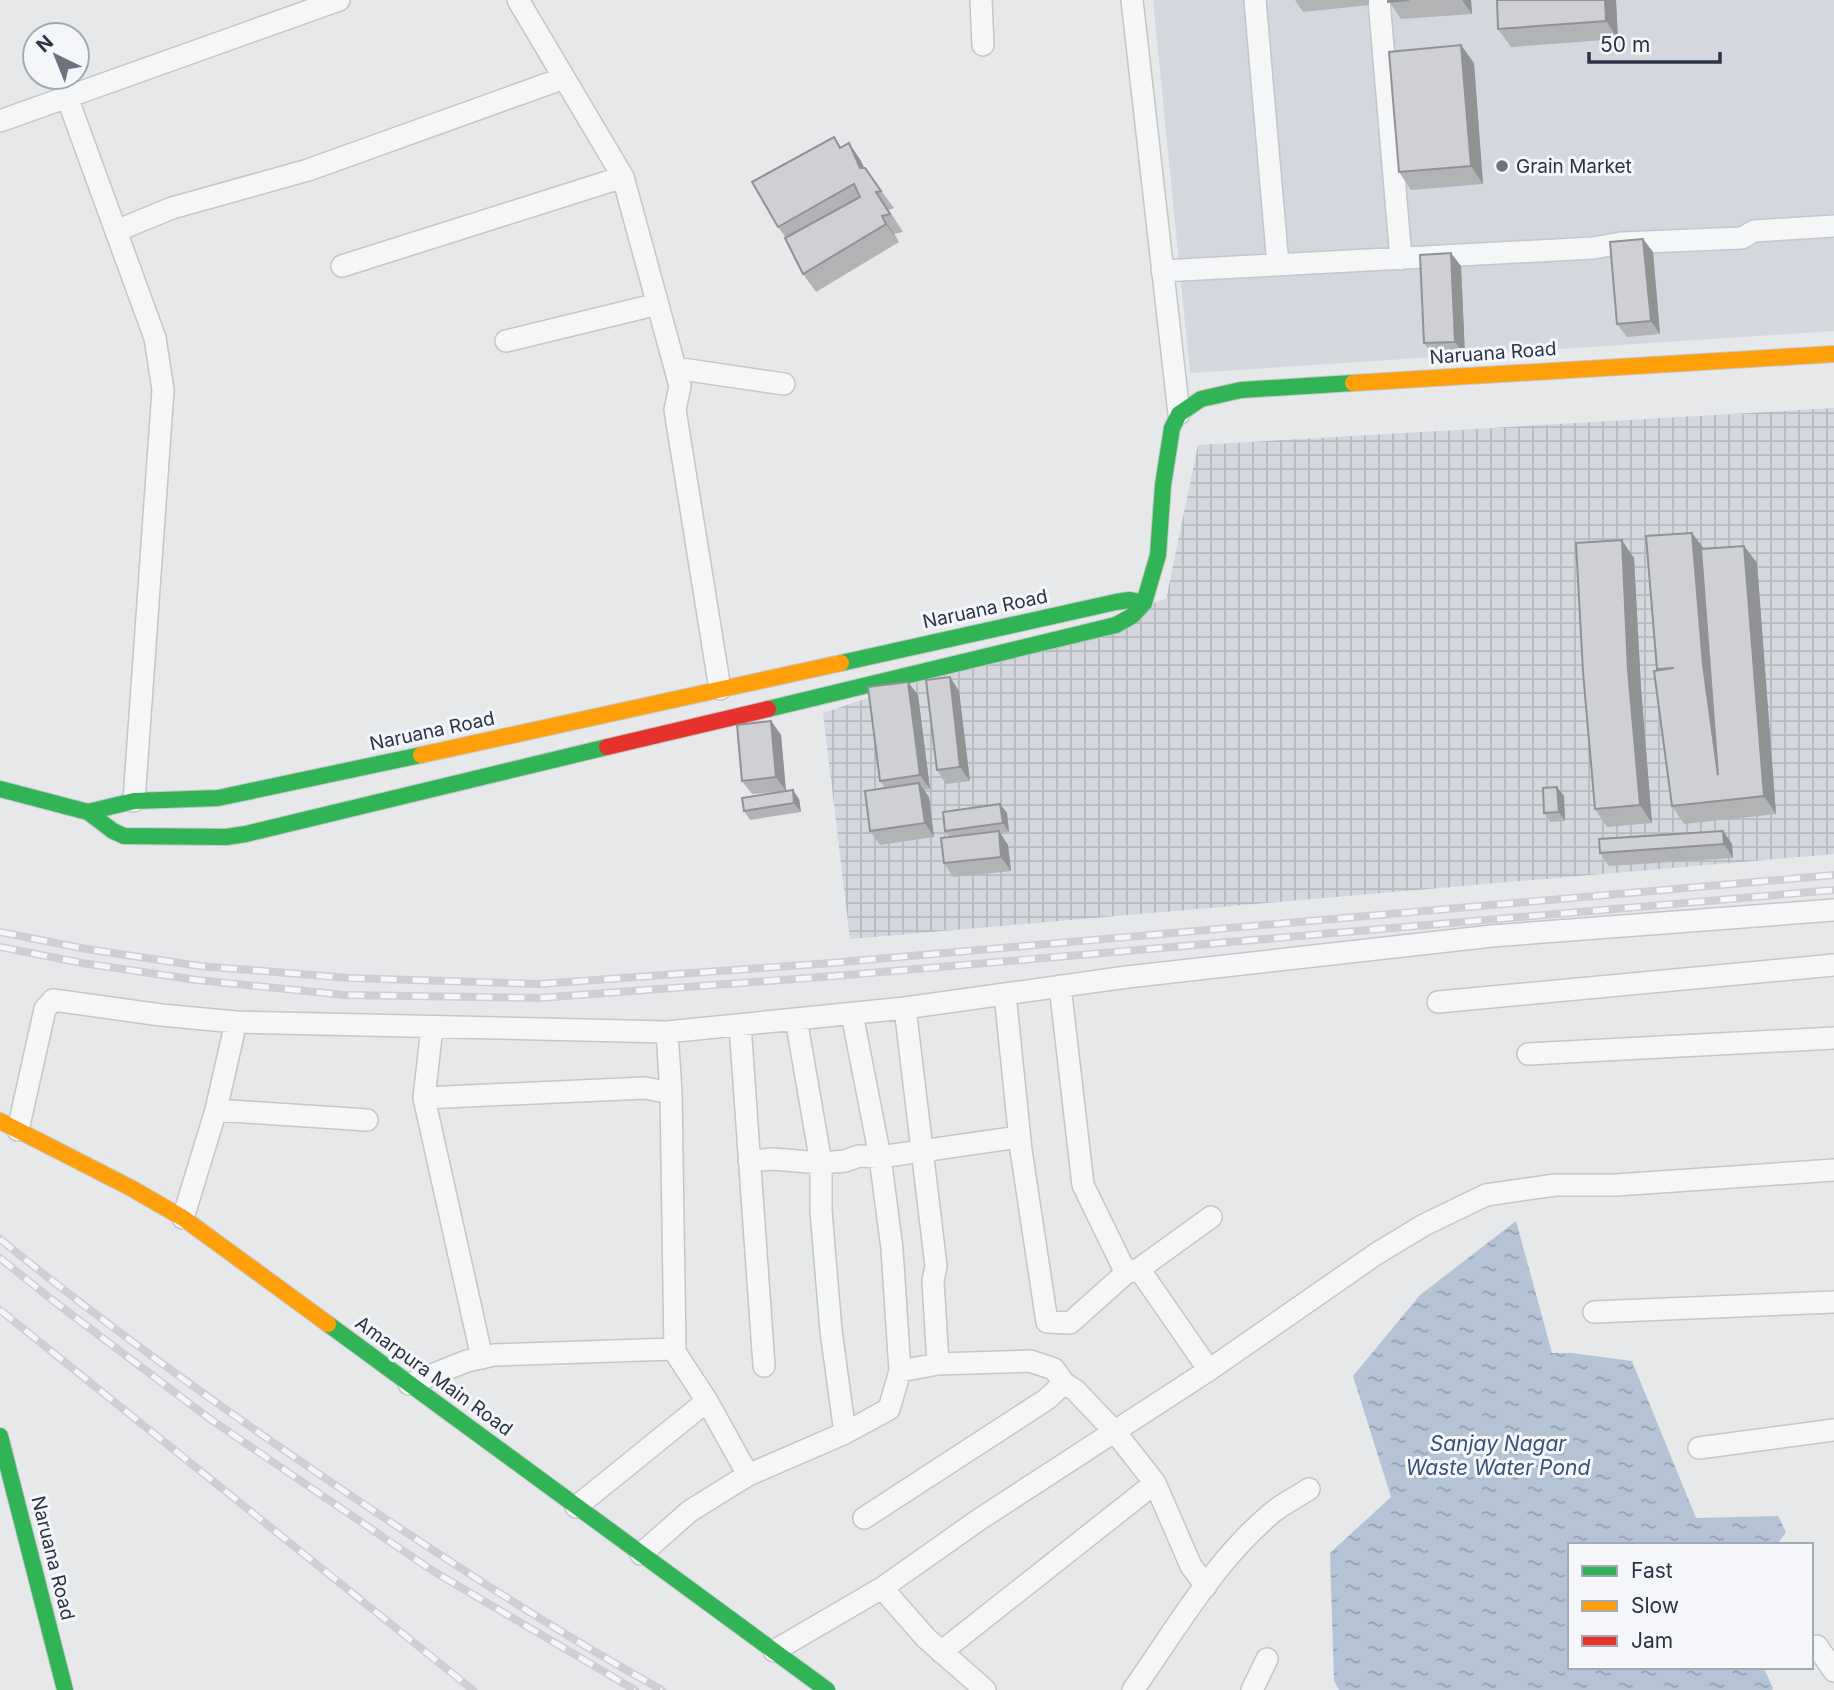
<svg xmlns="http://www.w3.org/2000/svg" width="1834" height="1690" font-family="Inter,sans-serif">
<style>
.built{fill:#d4d7dd}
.industrial{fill:url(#industrial-grid)}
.water{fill:url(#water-ripples)}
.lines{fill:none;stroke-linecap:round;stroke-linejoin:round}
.street-casing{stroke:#c4c6c8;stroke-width:24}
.fast-casing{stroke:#c4c6c8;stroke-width:18}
.slow-casing{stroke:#c4c6c8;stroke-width:18}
.jam-casing{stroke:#c4c6c8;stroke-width:18}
.street{stroke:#f5f6f7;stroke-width:21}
.fast{stroke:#30b455;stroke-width:16}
.slow{stroke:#ff9f0a;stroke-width:16}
.jam{stroke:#e5322d;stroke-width:16}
.rail-casing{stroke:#cecfd2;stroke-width:8}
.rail{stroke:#f4f6f9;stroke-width:5;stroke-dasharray:16;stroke-linecap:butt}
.wall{fill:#b1b3b5}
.shaded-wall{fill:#909294}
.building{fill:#ced0d3;stroke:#909294;stroke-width:2}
.poi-dot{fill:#6c737f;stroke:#f4f6f9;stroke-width:2.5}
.labels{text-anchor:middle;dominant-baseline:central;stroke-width:6;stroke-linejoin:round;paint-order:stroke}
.poi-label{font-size:19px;fill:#2b3445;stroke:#f4f6f9;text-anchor:start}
.street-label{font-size:19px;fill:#2b3445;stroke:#f4f6f9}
.water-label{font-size:21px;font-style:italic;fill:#34527a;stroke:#f4f6f9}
</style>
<defs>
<pattern id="industrial-grid" width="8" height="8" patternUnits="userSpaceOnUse" patternTransform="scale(1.75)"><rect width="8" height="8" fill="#d4d7dd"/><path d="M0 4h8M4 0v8" fill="none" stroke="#b6b9bf"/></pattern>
<pattern id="water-ripples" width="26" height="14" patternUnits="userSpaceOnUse" patternTransform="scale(1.75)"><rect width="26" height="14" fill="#b4c4d5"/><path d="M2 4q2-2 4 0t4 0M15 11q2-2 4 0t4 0" fill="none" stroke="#93a0af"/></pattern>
</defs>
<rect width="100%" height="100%" fill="#e6e8ea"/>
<!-- built -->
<path class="built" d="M1153,0H1834V331L1190,373Z"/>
<!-- industrial -->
<path class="industrial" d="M1834,408V854L850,939L823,713L1166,599L1198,445Z"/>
<!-- water -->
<path class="water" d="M1516,1221L1552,1353H1572L1632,1361L1696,1518L1778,1516L1786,1532L1777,1545H1570V1667H1763L1773,1688L1772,1690H1339L1334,1681L1330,1553L1391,1497L1353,1376L1420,1295Z"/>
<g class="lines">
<!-- street casing -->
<g class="street-casing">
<path id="street" d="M518,0L623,177L680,386L675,410L720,689
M981,0L983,45
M1132,0L1179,414
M1255,0L1278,265
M1379,0L1401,259
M67,97L155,338L163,390L134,801
M0,121L339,0
M116,231L172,208L308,170L564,78
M342,266L623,177
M1162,271L1593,248L1621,243L1742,238L1754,231L1834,226
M506,341L658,304
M675,368L784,384
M1060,986L1083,1185L1126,1273
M1005,994L1021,1150L1047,1322L1070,1323L1126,1273L1139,1269L1209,1370
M1438,1002L1834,965
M905,1008L936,1266L933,1281L938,1364
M852,1014L880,1157L892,1249L900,1371
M796,1019L821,1163V1211L831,1331L845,1433
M740,1025L764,1366
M667,1032L671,1093L675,1351
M1528,1054L1834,1038
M424,1098L432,1027
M216,1110L367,1120
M18,1130L45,1009L53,1000L161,1015L236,1022L667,1032L905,1008L1127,977L1492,936L1834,910
M749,1161L773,1159L821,1163L845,1161L859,1156L880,1157L1019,1137
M183,1218L216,1110L236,1022
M1139,1269L1211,1217
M1594,1312L1834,1302
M482,1358L424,1098L645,1088L671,1093
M409,1384L467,1361L494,1355L673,1349L707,1401L748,1475
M1699,1448L1834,1430
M576,1507L707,1401
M864,1518L1047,1399L1064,1383
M641,1554L690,1511L748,1475L845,1433L889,1409L900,1371L938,1364L1030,1361L1054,1369L1064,1383L1075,1390L1115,1432L1155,1483L1191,1566L1206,1586
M882,1588L926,1638L985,1690
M1817,1646L1834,1671
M774,1651L882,1588L980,1519L1209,1370L1376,1254L1424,1225L1486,1195L1555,1185H1616L1834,1170
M941,1652L1155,1483
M1133,1690C1176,1629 1215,1560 1273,1512C1284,1503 1297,1497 1309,1489
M1252,1690L1267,1659"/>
</g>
<!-- fast casing -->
<g class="fast-casing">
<path id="fast" d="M841,663L1116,602L1130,600L1144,603
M768,709L1116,625L1132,616L1144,603L1158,555L1163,485L1172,428L1179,414L1201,399L1241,390L1353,383
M0,789L88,812L134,801L218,798L421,755
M88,812L113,831L124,836L226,837L246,834L607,747
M328,1324L827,1690
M0,1436L65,1690"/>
</g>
<!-- slow casing -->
<g class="slow-casing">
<path id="slow" d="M1353,383L1834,354
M421,755L841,663
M0,1121L131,1188L183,1218L328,1324"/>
</g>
<!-- jam casing -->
<g class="jam-casing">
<path id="jam" d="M607,747L768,709"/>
</g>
<!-- street -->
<use href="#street" class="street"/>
<!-- fast -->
<use href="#fast" class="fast"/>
<!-- slow -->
<use href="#slow" class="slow"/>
<!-- jam -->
<use href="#jam" class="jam"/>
<!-- rail casing -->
<g class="rail-casing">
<path id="rail" d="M0,932L86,949L200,966L349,978L540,984L831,963L1834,875
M0,947L82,963L197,980L345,995L538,998L835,976L1834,890
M0,1239C114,1332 234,1417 356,1499C456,1566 557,1632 662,1690
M0,1258L51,1299L210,1419L433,1571L635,1690
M0,1310L473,1690"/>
</g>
<!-- rail -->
<use href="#rail" class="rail"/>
</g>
<!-- wall -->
<path class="wall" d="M1295,0H1369V5L1303,12Z
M1388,0H1471L1472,14L1401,19Z
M1616,0L1618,39L1511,47L1498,29Z
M1474,63L1483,184L1411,190L1399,172Z
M834,137L841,147L849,143L861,161L864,168L894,208L889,210L903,232L894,234L899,242L816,292L803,274L786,238L778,227Z
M1643,239L1653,252L1660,334L1627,337L1617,324Z
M1461,266L1465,355L1434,357L1424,343Z
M1744,546L1757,563L1776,814L1684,824L1672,806L1659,671L1657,669L1703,549Z
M1634,558L1641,688L1652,823L1607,827L1595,809Z
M959,691L970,781L946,784L937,770Z
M918,695L930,789L924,790L929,797L934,837L880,845L870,831L885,788L880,781Z
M771,721L781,735L786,791L752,794L742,781Z
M1557,787L1564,796L1565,821L1550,822L1544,813Z
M799,799L801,812L750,820L744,811Z
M1000,804L1007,813L1009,832L1000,833L1008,845L1011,871L953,877L944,863L949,837L945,831Z
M1723,831L1732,844L1733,858L1609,866L1600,853Z"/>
<!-- shaded-wall -->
<path class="shaded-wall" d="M1462,0H1471L1472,14Z
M1605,0H1616L1618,39L1606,21Z
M1461,45L1474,63L1483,184L1471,166Z
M849,143L861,161L873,186L860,168Z
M882,216L894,234L899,242L886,224Z
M1643,239L1653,252L1660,334L1651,321Z
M1451,253L1461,266L1465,355L1455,342Z
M1692,533L1705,550L1718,775L1703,665Z
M1622,540L1634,558L1641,688L1652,823L1640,805L1628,670Z
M1744,546L1757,563L1776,814L1764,796Z
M950,677L959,691L970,781L960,767Z
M908,682L918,695L930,789L920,775Z
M771,721L781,735L786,791L776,777Z
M919,783L929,797L934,837L925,823Z
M1557,787L1564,796L1565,821L1559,812Z
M793,790L799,799L801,812L794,803Z
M1000,804L1007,813L1009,832L1003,823Z
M999,831L1008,845L1011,871L1001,857Z
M1723,831L1732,844L1733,858L1724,844Z"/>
<!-- building -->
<path class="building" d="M1388,0H1409L1388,2Z
M1497,0H1605L1606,21L1498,29Z
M1461,45L1471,166L1399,172L1389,52Z
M834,137L840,148L849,143L860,168H865L881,191L876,192L890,214L882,216L886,224L803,274L785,238L860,197L854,184L778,227L752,182Z
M1643,239L1651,321L1617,324L1610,242Z
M1451,253L1455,342L1424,343L1420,255Z
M1692,533L1703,665L1718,775L1701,549L1744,546L1764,796L1672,806L1654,671L1674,668L1657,669L1646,536Z
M1622,540L1628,670L1640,805L1595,809L1583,672L1576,543Z
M950,677L960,767L937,770L926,680Z
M908,682L920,775L880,781L868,687Z
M771,721L776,777L742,781L737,725Z
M919,783L925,823L870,831L865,791Z
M1557,787L1559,812L1544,813L1543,788Z
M793,790L794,803L744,811L742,798Z
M1000,804L1003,823L945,831L943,812Z
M999,831L1001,857L944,863L941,838Z
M1723,831L1724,844L1600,853L1599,839Z"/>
<!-- markers -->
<circle class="poi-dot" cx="1502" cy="166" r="7"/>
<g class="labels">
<!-- poi labels -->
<g class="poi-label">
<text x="1516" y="166">Grain Market</text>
</g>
<!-- street labels -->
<g class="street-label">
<text transform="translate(1493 353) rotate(-4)">Naruana Road</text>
<text transform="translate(985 609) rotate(-12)">Naruana Road</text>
<text transform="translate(432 731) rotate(-12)">Naruana Road</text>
<text transform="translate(434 1376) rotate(36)">Amarpura Main Road</text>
<text transform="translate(53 1558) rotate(76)">Naruana Road</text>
</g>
<!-- water labels -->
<g class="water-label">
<text x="1498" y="1443">Sanjay Nagar<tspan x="1498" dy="24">Waste Water Pond</tspan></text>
</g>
</g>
<!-- legend -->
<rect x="1568" y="1543" width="245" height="126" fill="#f4f6f9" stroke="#a4a8b1" stroke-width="2"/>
<rect x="1582" y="1566" width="35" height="10" fill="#30b455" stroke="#a4a8b1" stroke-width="2"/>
<text x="1631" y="1578" font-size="21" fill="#2b3445">Fast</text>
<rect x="1582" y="1601" width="35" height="10" fill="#ff9f0a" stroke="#a4a8b1" stroke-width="2"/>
<text x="1631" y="1613" font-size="21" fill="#2b3445">Slow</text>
<rect x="1582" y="1636" width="35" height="10" fill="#e5322d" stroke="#a4a8b1" stroke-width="2"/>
<text x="1631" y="1648" font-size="21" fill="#2b3445">Jam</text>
<!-- north arrow -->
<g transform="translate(56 56) rotate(317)"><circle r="33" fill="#f4f6f9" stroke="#a4a8b1" stroke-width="2"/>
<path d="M0-5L12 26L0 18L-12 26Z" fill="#6c737f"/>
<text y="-10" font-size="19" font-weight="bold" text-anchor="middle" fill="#2b3445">N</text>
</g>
<!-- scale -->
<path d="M1589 52v10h131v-10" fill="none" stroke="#2b3445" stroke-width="3.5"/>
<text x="1600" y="52" font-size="21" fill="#2b3445" stroke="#f4f6f9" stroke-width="5" paint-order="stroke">50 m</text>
</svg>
